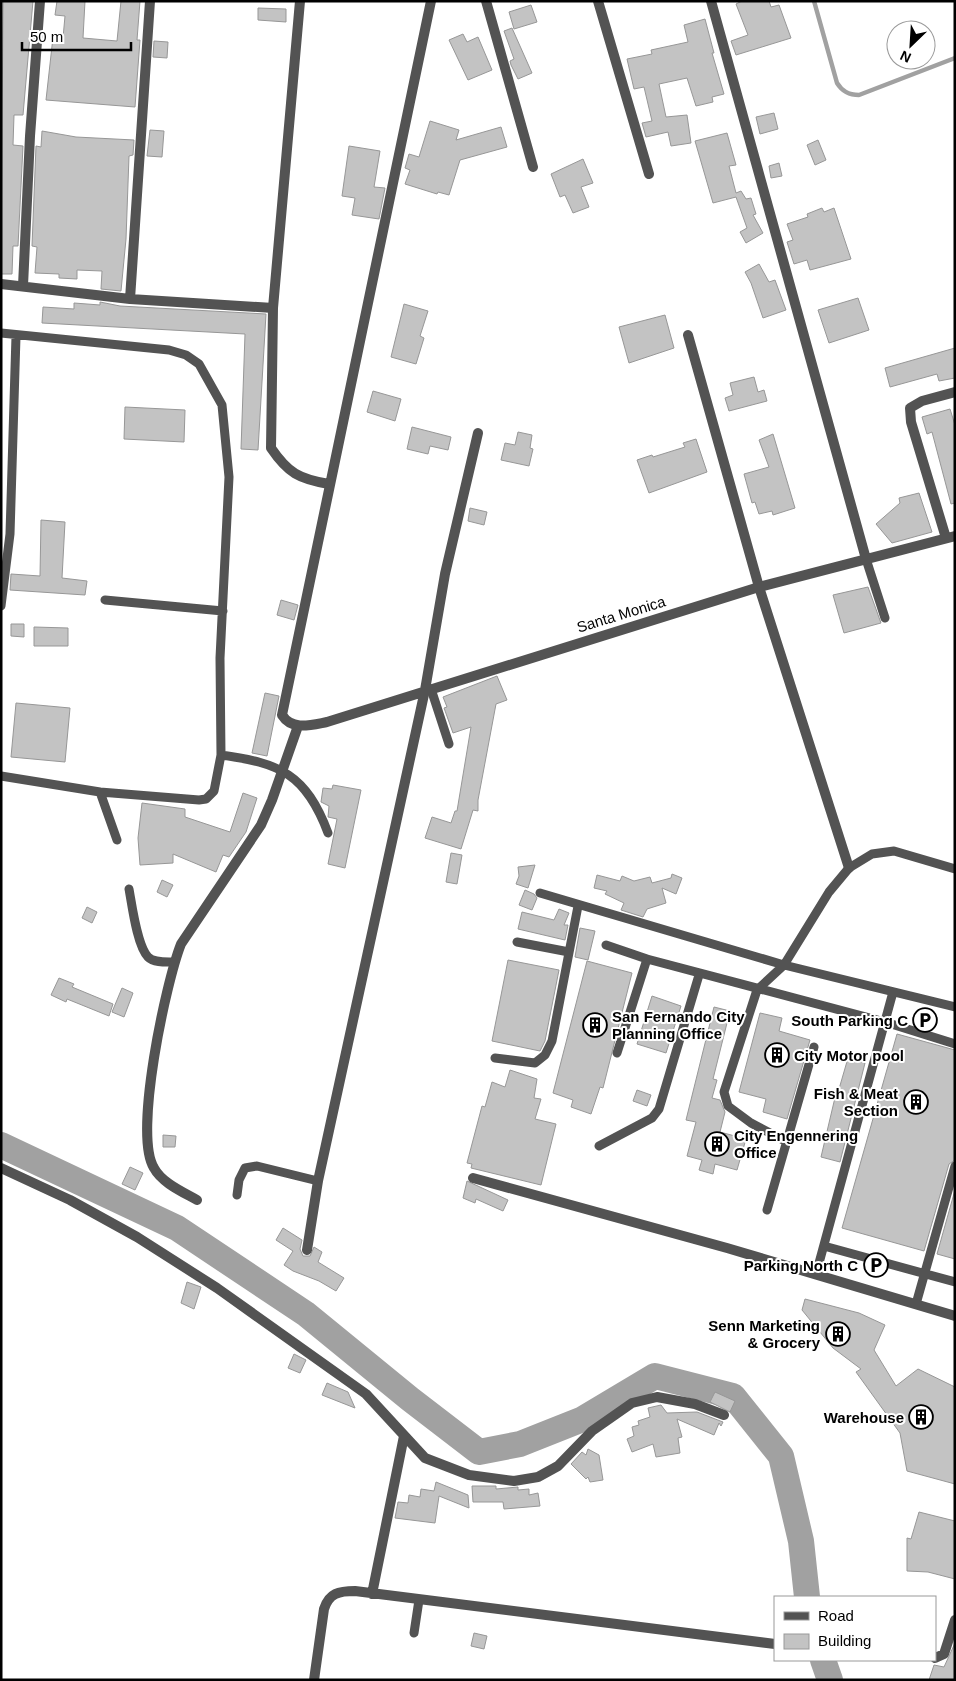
<svg xmlns="http://www.w3.org/2000/svg" width="956" height="1681" font-family="Helvetica,sans-serif">
<style>
.lines{fill:none;stroke-linecap:round;stroke-linejoin:round}
.stream{stroke:#a1a1a1;stroke-width:4.5}
.river{stroke:#a1a1a1;stroke-width:26}
.building{fill:#c3c3c3;stroke:#979797}
.lane{stroke:#535353;stroke-width:9}
.street{stroke:#535353;stroke-width:10}
.labels{text-anchor:middle;dominant-baseline:central;stroke-width:4;stroke-linejoin:round;paint-order:stroke}
.street-label{font-size:15px;fill:#000;stroke:#fff}
.poi-label{font-size:15px;font-weight:bold;fill:#000;stroke:#fff;text-anchor:end}
</style>
<rect width="100%" height="100%" fill="#fff"/>
<g class="lines">
<!-- stream -->
<path class="stream" d="M814,1L837,83C842,91 848,95 859,95L955,58"/>
<!-- river -->
<path class="river" d="M1,1145L177,1228L306,1314L410,1399L479,1452L520,1444L583,1419L655,1376L733,1396L781,1456L801,1541L807,1597
M823,1660L830,1680"/>
</g>
<!-- building -->
<path class="building" d="M3,1H33L23,115H14L13,145L23,146L18,246H13L12,274H1Z
M57,1H85L83,38L117,41L121,1H140L137,40H140L135,107L46,100L53,37L63,38L65,16L55,15Z
M742,1H769L771,7L779,5L791,38L736,55L731,41L748,35L736,4Z
M531,5L537,22L514,29L509,12Z
M258,8L286,9V22L258,20Z
M705,19L714,53H712L724,94L712,97L713,102L696,106L687,78L659,84L666,117L687,115L691,143L671,146L668,132L646,137L642,123L652,121L644,87L634,89L627,59L652,54L651,50L688,42L684,25Z
M512,28L532,73L518,79L511,65L510,61L514,59L504,31Z
M463,34L467,42L478,37L492,70L468,80L449,40Z
M154,41L168,42L167,58L153,57Z
M774,113L778,129L760,134L756,117Z
M430,121L459,130L456,140L501,127L507,147L460,160L449,195L438,192L437,194L405,184L410,170L405,168L409,154L419,157Z
M150,130L164,131L162,157L147,156Z
M42,131L76,137L134,140L133,155L129,156L126,239L121,291L101,289L102,271L77,270V279L59,278V274L35,273L37,247L32,246L36,146L41,147Z
M727,133L736,165L729,166L736,193L741,191L746,199L751,198L756,214L753,215L763,233L746,243L740,232L747,228L736,197L713,203L695,141Z
M818,140L826,160L815,165L807,145Z
M349,146L380,151L374,187L385,188L379,219L352,215L355,198L342,196Z
M583,159L593,183L581,187L589,207L573,213L565,195L560,197L551,174Z
M779,163L782,176L771,178L769,166Z
M822,208L824,212L834,208L851,259L810,270L807,260L794,264L787,242L793,240L787,224L808,217L807,214Z
M759,264L769,282L775,280L786,310L763,318L751,283L745,272Z
M858,298L869,330L829,343L818,310Z
M100,302L120,306L266,314L258,450L241,449L245,334L42,323L43,307L74,309V303L100,305Z
M404,304L428,311L420,336L424,338L416,364L391,357Z
M665,315L674,348L629,363L619,327Z
M955,348V378L939,381L937,374L890,387L885,368Z
M754,377L758,392L764,390L767,401L729,411L725,398L733,395L730,383Z
M373,391L401,399L395,421L367,412Z
M125,407L185,410L184,442L124,439Z
M950,409L955,425V503L951,504L932,432L927,434L922,417Z
M412,427L451,437L448,450L430,446L428,454L407,449Z
M518,432L532,435L530,448L533,449L529,466L501,460L505,443L515,445Z
M773,434L795,508L773,515L772,511L759,514L755,502L752,503L744,474L769,467L759,440Z
M696,439L707,472L649,493L637,460L652,455L653,457L685,447L683,443Z
M919,493L932,532L892,543L876,524L900,503L899,498Z
M470,508L487,512L484,525L468,521Z
M41,520L65,522L62,578L87,581L85,595L10,590L11,574L40,576Z
M868,587L881,623L844,633L833,595Z
M281,600L298,605L294,620L277,615Z
M11,624H24V637L11,636Z
M34,627L68,628V646H34Z
M497,676L507,700L496,704L478,800V811L473,810L461,849L425,838L432,817L451,823L455,811H457L471,727L453,733L444,708L447,707L443,697Z
M265,693L279,696L267,756L252,753Z
M16,703L70,708L65,762L11,757Z
M333,785L361,790L345,868L328,864L337,819L328,817L329,806L321,802L323,788L332,789Z
M243,793L257,798L246,832L229,857L223,855L216,872L173,854V863L140,865L138,838L142,803L185,809V817L230,832Z
M451,853L462,855L457,884L446,882Z
M535,865L528,888L516,884L519,876L518,867Z
M672,874L682,878L676,894L662,888L666,903L647,909L643,917L621,910L624,903L605,894L607,891L594,888L597,875L620,881L622,876L634,881L650,877L652,883L671,878Z
M162,880L173,885L167,897L157,892Z
M525,890L534,894L537,898L532,910L519,905Z
M87,907L97,912L92,923L82,918Z
M559,909L569,913L564,925H568L565,940L518,929L522,912L554,920Z
M580,928L595,931L588,960L575,957Z
M508,960L559,970L545,1041L540,1051L492,1041Z
M587,961L632,973L603,1088L600,1087L591,1114L571,1107L573,1100L553,1093Z
M59,978L74,984L72,987L113,1004L109,1016L67,999L66,1002L51,995Z
M122,988L133,993L124,1017L112,1012Z
M652,996L681,1006L666,1053L637,1044Z
M714,1007L730,1011L713,1079L717,1080L712,1098L720,1100L725,1112L720,1132L746,1139L737,1170L715,1164L713,1174L699,1170L702,1160L687,1156L696,1122L686,1120Z
M760,1013L782,1018L779,1031L810,1040L787,1119L763,1112L766,1099L739,1092Z
M897,1034L955,1050V1160L949,1164L924,1251L842,1228Z
M848,1058L865,1063L840,1162L821,1157L837,1089H839Z
M510,1070L537,1079L534,1098L541,1099L535,1119L556,1124L541,1185L471,1168L472,1164L467,1163L482,1106L485,1107L492,1082L505,1087Z
M637,1090L651,1095L647,1106L633,1101Z
M163,1135L176,1136L175,1147H163Z
M130,1167L143,1173L135,1190L122,1184Z
M467,1181L508,1200L503,1211L476,1199L475,1203L463,1198Z
M955,1190V1259L937,1254Z
M283,1228L302,1240L300,1249L303,1256H310L314,1247L322,1252L318,1262L344,1278L336,1291L319,1281L293,1271L284,1265L293,1251L276,1240Z
M187,1282L201,1287L194,1309L181,1303Z
M805,1299L859,1313L885,1325L874,1350L896,1386L918,1369L955,1387V1484L907,1471L900,1433L856,1372L861,1369L833,1348L802,1310Z
M294,1354L306,1360L300,1373L288,1368Z
M327,1383L348,1392L355,1408L322,1395Z
M715,1392L735,1401L730,1412L710,1402Z
M661,1405L667,1413L697,1412L723,1422L721,1426L719,1423L714,1435L677,1419L682,1437L678,1438L680,1453L656,1457L653,1444L632,1452L627,1439L634,1436L632,1427L639,1425L638,1421L650,1417L648,1408Z
M588,1449L599,1455L603,1480L590,1482L588,1477L586,1479L571,1464L582,1452L586,1455Z
M436,1482L468,1495L469,1508L439,1496L435,1523L395,1518L398,1502L408,1503L409,1495L420,1497L421,1489L434,1491Z
M472,1486H496V1489L518,1487V1490L529,1489V1495L538,1493L540,1506L504,1509L503,1502H473Z
M919,1512L955,1521V1579L928,1572L907,1571V1538L911,1539Z
M474,1633L487,1636L484,1649L471,1646Z
M955,1643V1680H929L934,1665L944,1667Z"/>
<g class="lines">
<!-- lane -->
<path class="lane" d="M1,333L169,350L186,355L199,364L222,405L229,477L220,658L221,755L214,791L206,799L199,800L100,792
M866,559L885,618
M105,600L223,611
M1,606L10,534L16,336
M431,689L449,744
M221,755C280,763 306,774 328,833
M1,776L100,792L117,840
M129,889C132,905 137,946 148,957C154,963 166,962 174,962
M540,893L784,965L955,1007
M517,942L569,952
M606,945L647,959
M617,1053L647,959L885,1022L955,1044
M495,1058L535,1063L545,1055L552,1041L578,906
M787,1142L751,1123L728,1106L724,1092L757,990L784,965L829,892L849,868L872,854L894,851L955,869
M599,1146L652,1118L659,1109L699,975
M237,1195L239,1180L245,1168L257,1166L318,1181
M767,1210L814,1047
M824,1246L955,1282
M816,1274L893,992
M916,1304L955,1166
M414,1633L419,1600"/>
<!-- street -->
<path class="street" d="M300,1L273,308L271,448C288,473 299,479 329,484
M431,1L282,715C292,731 311,725 327,722L759,587L955,536
M486,1L533,167
M598,1L649,174
M711,1L866,559
M1,284L130,299L273,308
M23,286L30,136L40,1
M130,299L150,1
M688,335L759,587L849,868
M946,538L911,422L910,408L922,401L955,392
M1,1168L70,1200L137,1237L217,1288L366,1394L425,1458L469,1475L514,1481L538,1477L558,1466L592,1431L632,1403L657,1397L695,1404L724,1415
M473,1178L727,1248L955,1316
M197,1200C183,1192 162,1183 154,1168C133,1135 166,982 181,944L261,825L272,800L298,726
M307,1250L318,1181L425,690L445,574L478,433
M372,1594L404,1436
M935,1658L944,1654L955,1620
M314,1680L324,1609C329,1593 339,1591 355,1591L775,1644"/>
</g>
<!-- icons -->
<defs>
<g id="parking-ring" transform="scale(1.25)"><circle r="9.5" fill="#fff" stroke="#000" stroke-width="1.5"/><path d="M-3.5-5.5H1a3.5 3.5 0 0 1 0 7H-1V5.5H-3.5ZM-1-3.4V-.6H.8a1.4 1.4 0 0 0 0-2.8Z" fill="#000"/></g>
<g id="building-ring" transform="scale(1.25)"><circle r="9.5" fill="#fff" stroke="#000" stroke-width="1.5"/><path d="M-4-6H4V6H1V3H-1V6H-4ZM-2.5-4.3h1.7v1.8h-1.7ZM.8-4.3h1.7v1.8H.8ZM-2.5-1h1.7V.8h-1.7ZM.8-1h1.7V.8H.8Z" fill="#000"/></g>
</defs>
<g fill-rule="evenodd">
<use href="#parking-ring" x="925" y="1020"/>
<use href="#building-ring" x="595" y="1025"/>
<use href="#building-ring" x="777" y="1055"/>
<use href="#building-ring" x="916" y="1102"/>
<use href="#building-ring" x="717" y="1144"/>
<use href="#parking-ring" x="876" y="1265"/>
<use href="#building-ring" x="838" y="1334"/>
<use href="#building-ring" x="921" y="1417"/>
</g>
<g class="labels">
<!-- street labels -->
<g class="street-label">
<text transform="translate(621 614) rotate(-17)">Santa Monica</text>
</g>
<!-- poi labels -->
<g class="poi-label">
<text x="612" y="1016" text-anchor="start">San Fernando City<tspan x="612" dy="17">Planning Office</tspan></text>
<text x="908" y="1020">South Parking C</text>
<text x="794" y="1055" text-anchor="start">City Motor pool</text>
<text x="898" y="1093">Fish &amp; Meat<tspan x="898" dy="17">Section</tspan></text>
<text x="734" y="1135" text-anchor="start">City Engennering<tspan x="734" dy="17">Office</tspan></text>
<text x="858" y="1265">Parking North C</text>
<text x="820" y="1325">Senn Marketing<tspan x="820" dy="17">&amp; Grocery</tspan></text>
<text x="904" y="1417">Warehouse</text>
</g>
</g>
<!-- border -->
<rect width="956" height="1681" fill="none" stroke="#000000" stroke-width="5"/>
<!-- legend -->
<rect x="774" y="1596" width="162" height="65" fill="#ffffff" stroke="#999999"/>
<rect x="784" y="1612" width="25" height="8" fill="#535353" stroke="#999999"/>
<text x="818" y="1621" font-size="15" fill="#000000">Road</text>
<rect x="784" y="1634" width="25" height="15" fill="#c3c3c3" stroke="#999999"/>
<text x="818" y="1646" font-size="15" fill="#000000">Building</text>
<!-- north arrow -->
<g transform="translate(911 45) rotate(205)"><circle r="24" fill="#ffffff" stroke="#999999"/>
<path d="M0-4L9 19L0 12L-9 19Z" fill="#000000"/>
<text y="-8" font-size="14" font-weight="bold" text-anchor="middle" fill="#000000">N</text>
</g>
<!-- scale -->
<path d="M22 42v8h109v-8" fill="none" stroke="#000000" stroke-width="2.5"/>
<text x="30" y="42" font-size="15" fill="#000000" stroke="#ffffff" stroke-width="4" paint-order="stroke">50 m</text>
</svg>
